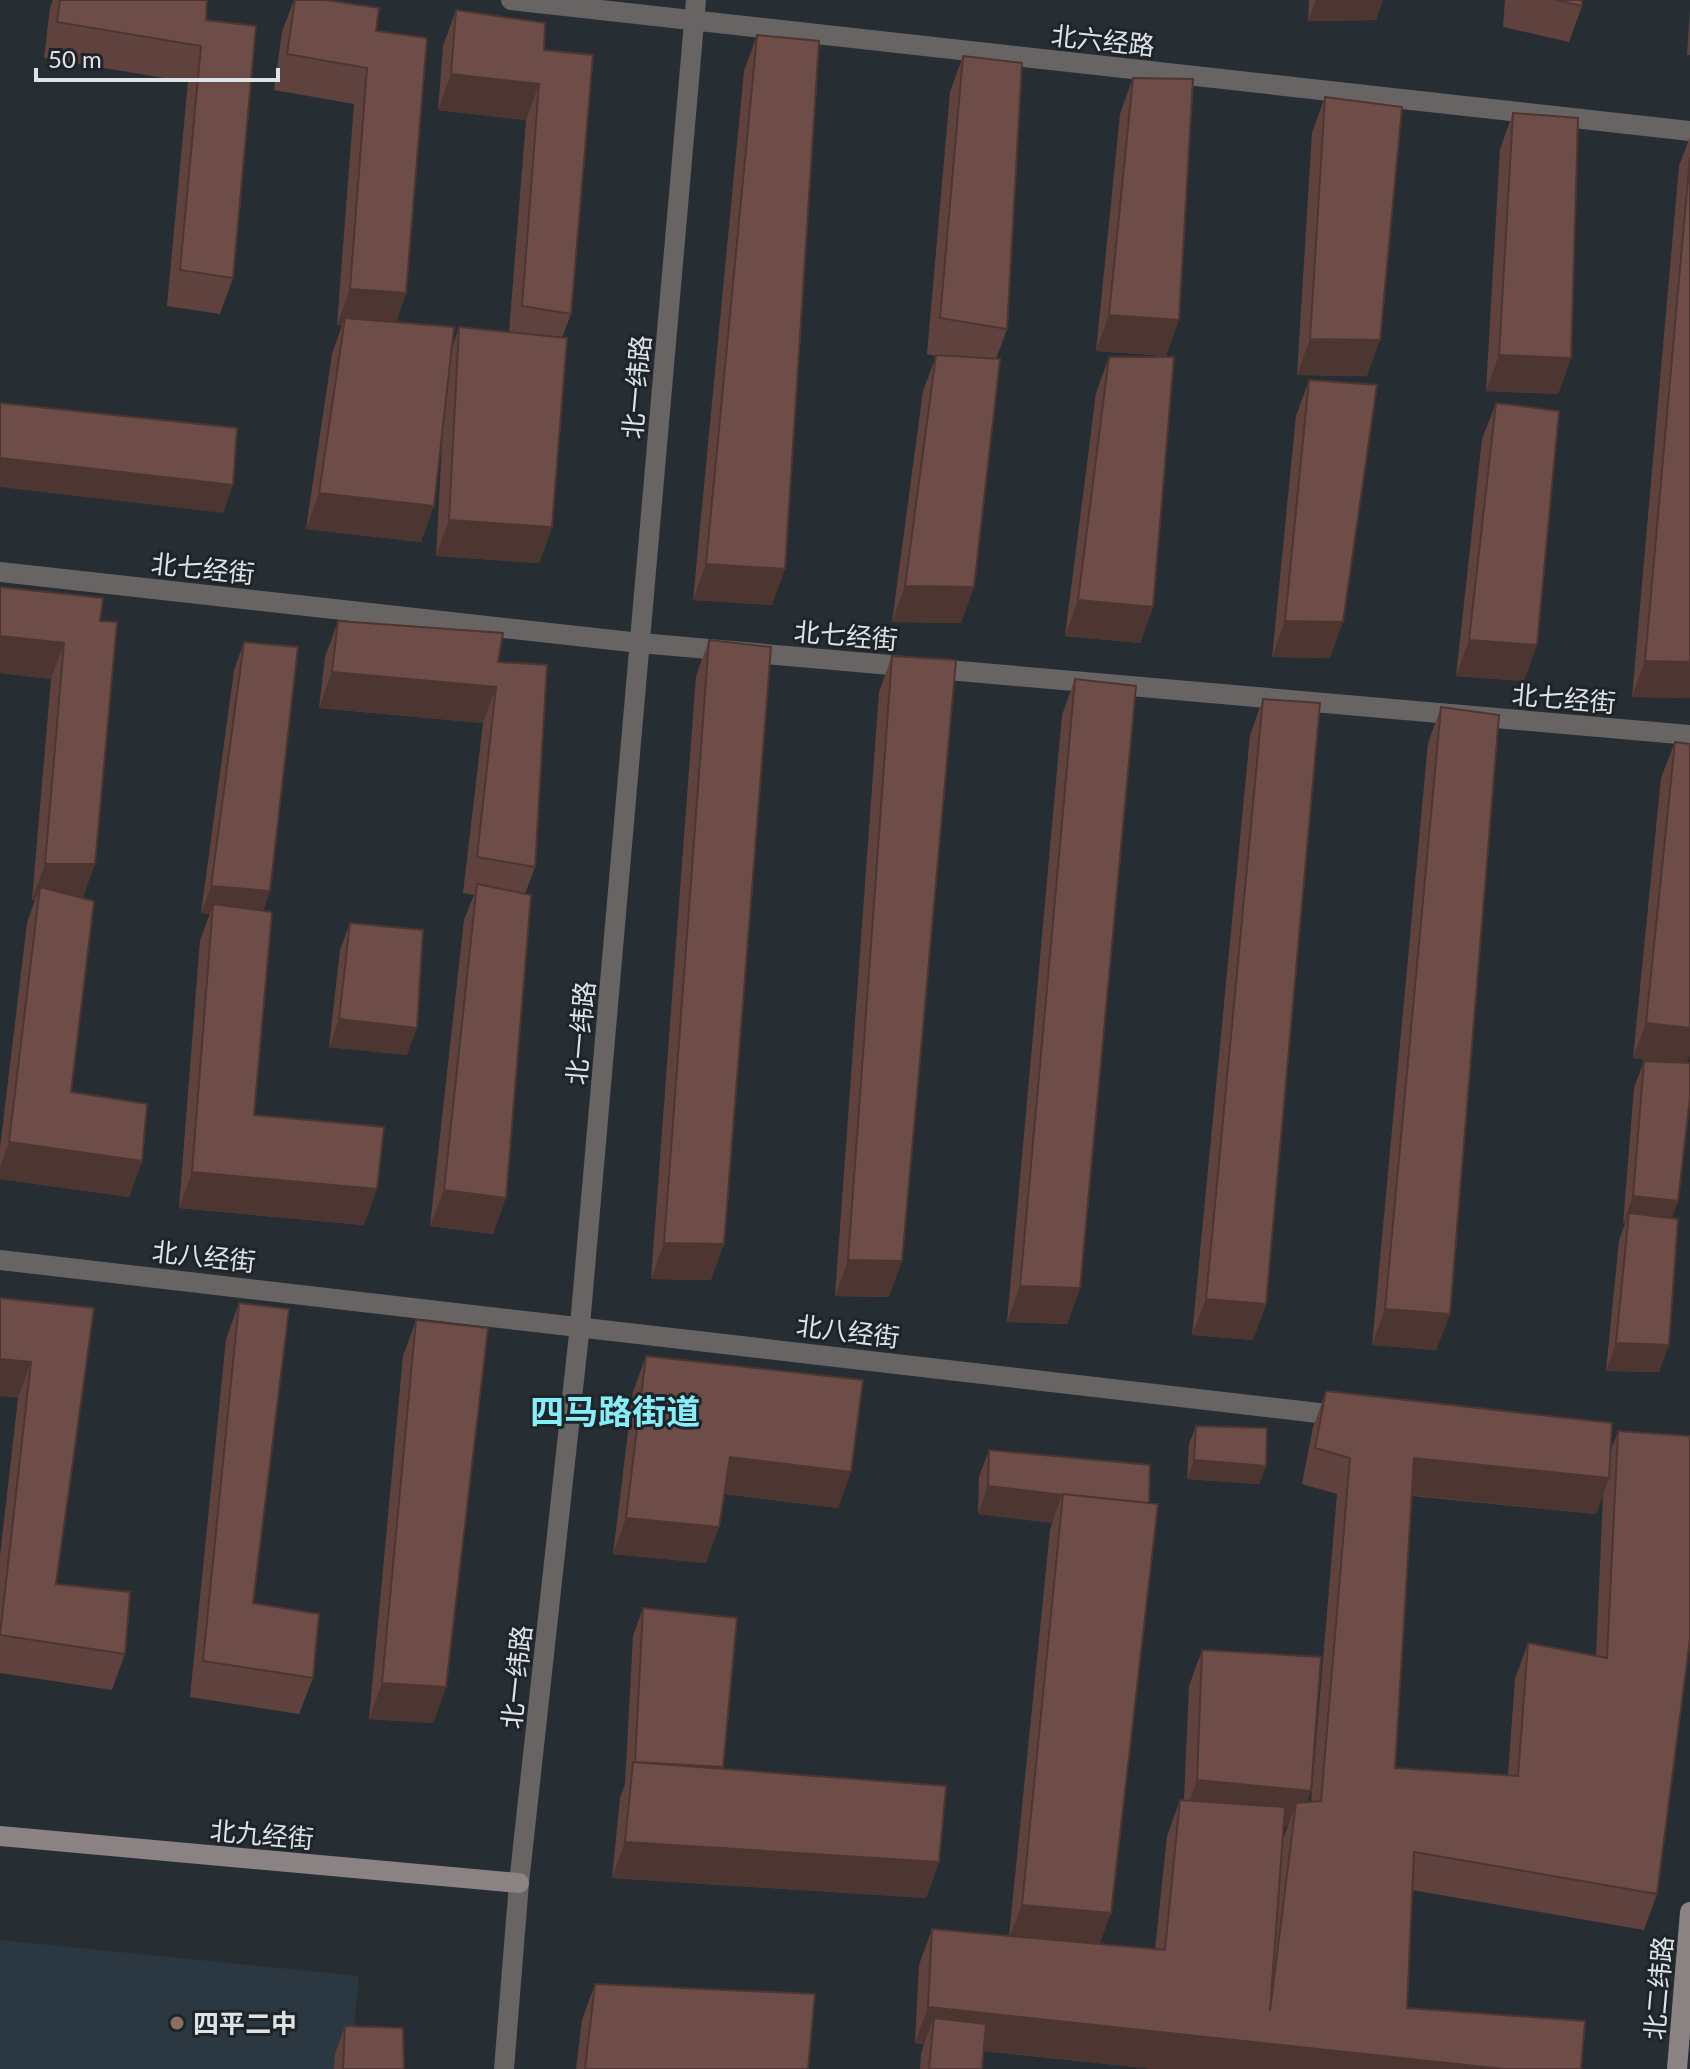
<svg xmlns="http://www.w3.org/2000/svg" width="1690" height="2069" font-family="Lato,'Noto Sans SC',sans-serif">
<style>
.built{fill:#2c3841}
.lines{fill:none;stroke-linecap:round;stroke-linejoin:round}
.street{stroke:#696464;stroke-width:20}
.secondary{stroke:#8b8383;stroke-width:20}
.wall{fill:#5f423e;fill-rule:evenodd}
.shaded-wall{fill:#4d3632}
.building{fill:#6e4d48;stroke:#4d3632;stroke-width:2}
.education-dot{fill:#8d6e63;stroke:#1e2429;stroke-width:3}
.labels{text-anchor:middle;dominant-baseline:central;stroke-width:6;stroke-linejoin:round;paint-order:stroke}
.street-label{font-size:26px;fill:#dee3e6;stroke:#1e2429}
.poi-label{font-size:26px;font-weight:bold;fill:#dee3e6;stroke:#1e2429;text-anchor:start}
.district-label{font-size:34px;font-weight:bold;fill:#84eff9;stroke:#1e2429}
</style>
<rect width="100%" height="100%" fill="#272e33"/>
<!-- built -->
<path class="built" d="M0,1940L359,1976L350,2069H0Z"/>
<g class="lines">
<!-- street -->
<path class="street" d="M511,0L1690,131
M0,572L640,643L1690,735
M0,1260L1344,1416
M504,2069L519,1883L580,1325L696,0"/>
<!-- secondary -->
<path class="secondary" d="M0,1836L519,1883
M1677,2069L1690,1912"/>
</g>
<!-- wall -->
<path class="wall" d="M53,0H207L206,20L233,278L220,314L167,306L188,82L44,58L50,8Z
M294,0H325L376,31L406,293L396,322L452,348L459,327L509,332L526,120L438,110L443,46L456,10L544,50L571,314L562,338L552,527L539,563L436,556L443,427L421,542L306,529L332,354L342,325H337L354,104L274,90L282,32Z
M1309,0H1383L1376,20L1308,21Z
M1505,0H1582V6L1569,42L1503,27Z
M1690,9V55H1687Z
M757,35L772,605L693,600L744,71Z
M963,56L1007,329L996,359L961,623L892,622L923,391L936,356L927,354L950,92Z
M1133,78L1166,356L1096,351L1120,114Z
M1325,97L1367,376L1297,375L1312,133Z
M1513,113L1571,358L1558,394L1486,391L1500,149Z
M1690,137V698L1632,697L1679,166Z
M1109,357L1153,607L1140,643L1065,636L1096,393Z
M1309,380L1330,658L1272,657L1296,416Z
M1496,403L1524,681L1456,676L1482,439Z
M100,621L71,1092L142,1161L129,1197L0,1179V1148L27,923L35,900H32L51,679L0,673Z
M338,621L498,662L535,867L525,894L493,1234L430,1226L464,920L474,895L463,893L483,723L319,708L325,657Z
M709,640L711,1280L651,1279L696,676Z
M244,642L270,891L263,911L254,1115L364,1225L179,1208L200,940L210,914L201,913L234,670Z
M892,656L889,1297L835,1296L879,692Z
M1075,679L1080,1288L1067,1324L1007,1322L1062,715Z
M1263,699L1266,1304L1253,1340L1192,1335L1250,735Z
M1441,707L1450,1314L1436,1350L1372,1345L1428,743Z
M1675,742L1687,1063L1678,1201L1671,1218L1659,1372L1606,1371L1619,1240L1625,1224H1623L1634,1088L1644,1061H1652L1633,1058L1661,778Z
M350,923L407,1055L329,1047L340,950Z
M0,1298L94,1308L56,1584L125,1654L112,1690L0,1673V1556L18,1398Z
M239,1303L253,1603L313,1678L299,1714L190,1697L226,1339Z
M416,1320L446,1687L433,1723L369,1719L403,1356Z
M646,1356L838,1508L724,1494L706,1563L613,1554L633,1392Z
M1326,1391L1611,1450L1618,1431L1657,1894L1644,1930L1412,1890L1407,2008L1581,2069H1154L984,2051L982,2069H920L921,2054L924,2044L915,2043L919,1965L932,1929L1009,1936L1050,1530L1052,1523L978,1514L979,1477L989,1450L1150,1465L1100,1944L1155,1950L1167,1836L1180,1800H1184L1189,1686L1202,1650L1311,1791L1307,1802H1311L1337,1494L1302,1484L1313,1427ZM1603,1495L1596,1656L1528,1643L1515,1679L1508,1775L1395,1768L1412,1496L1596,1514ZM1284,1826H1288L1283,1839Z
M1196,1426L1266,1466L1259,1484L1187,1479L1189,1444Z
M643,1608L723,1767V1769L939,1862L926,1898L612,1878L620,1798L625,1784L633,1636Z
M595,1984L808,2069H576L582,2020Z
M345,2026L404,2069H334L335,2054Z"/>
<!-- shaded-wall -->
<path class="shaded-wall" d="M1316,0H1383L1376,20L1308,21Z
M451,74L539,84L526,120L438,110Z
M350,289L406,293L393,329L345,318L342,325H337Z
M1109,315L1179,320L1166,356L1096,351Z
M1310,339L1380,340L1367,376L1297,375Z
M1499,355L1571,358L1558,394L1486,391Z
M0,458L233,485L223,513L0,487Z
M319,493L434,506L421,542L306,529Z
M449,520L552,527L539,563L436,556Z
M706,564L785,569L772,605L693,600Z
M905,586L974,587L961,623L892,622Z
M1078,600L1153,607L1140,643L1065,636Z
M1285,621L1343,622L1330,658L1272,657Z
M0,636L64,643L51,679L0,673Z
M1469,640L1537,645L1524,681L1456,676Z
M1645,661L1690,662V698L1632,697Z
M332,672L496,687L483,723L319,708Z
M45,864H95L82,900L40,887L35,900H32Z
M211,886L270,891L260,919L213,904L210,914L201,913Z
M339,1019L417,1028L407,1055L329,1047Z
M1646,1023L1690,1028V1055L1686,1065L1633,1058Z
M9,1142L142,1161L129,1197L0,1179V1168Z
M192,1172L377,1189L364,1225L179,1208Z
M444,1190L506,1198L493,1234L430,1226Z
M1633,1196L1678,1201L1668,1228L1629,1213L1625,1224H1623Z
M664,1243L724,1244L711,1280L651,1279Z
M848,1260L902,1261L889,1297L835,1296Z
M1020,1286L1080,1288L1067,1324L1007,1322Z
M1206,1299L1266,1304L1253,1340L1192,1335Z
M1385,1309L1450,1314L1436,1350L1372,1345Z
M1616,1343L1669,1345L1659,1372L1606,1371Z
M0,1359L31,1362L18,1398L0,1396Z
M730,1457L851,1472L838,1508L717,1493Z
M1414,1458L1609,1478L1596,1514L1401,1494Z
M1194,1460L1266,1466L1259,1484L1187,1479Z
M988,1486L1062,1495L1052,1523L978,1514Z
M626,1518L719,1527L706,1563L613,1554Z
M382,1683L446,1687L433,1723L369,1719Z
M1197,1780L1311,1791L1298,1827L1296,1803L1288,1826L1184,1816Z
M625,1842L939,1862L926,1898L612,1878Z
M1022,1905L1111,1913L1098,1949L1008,1941Z
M928,2007L1503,2069H1154L932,2045L934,2018L924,2044L915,2043Z"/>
<!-- building -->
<path class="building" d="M60,0H207L206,20L256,26L233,278L180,270L201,46L57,22Z
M295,0H325L379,8L376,31L427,38L406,293L350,289L367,68L287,54Z
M1556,0H1582V6Z
M456,10L545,23L544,50L593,55L571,314L522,306L539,84L451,74Z
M757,35L819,41L785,569L706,564Z
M963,56L1022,63L1007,329L940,318Z
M1133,78L1193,79L1179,320L1109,315Z
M1325,97L1402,107L1380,340L1310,339Z
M1513,113L1578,118L1571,358L1499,355Z
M1690,157V662L1645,661Z
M345,318L454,327L434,506L319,493Z
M459,327L567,338L552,527L449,520Z
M936,355L1000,359L974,587L905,586Z
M1109,357H1174L1153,607L1078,600Z
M1309,380L1377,385L1343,622L1285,621Z
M0,403L237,428L233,485L0,458Z
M1496,403L1559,411L1537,645L1469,640Z
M0,587L103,598L100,621L117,622L95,864H45L64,643L0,636Z
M338,621L503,633L498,662L547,665L535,867L477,857L496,687L332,672Z
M709,640L771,647L724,1244L664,1243Z
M244,642L298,647L270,891L211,886Z
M892,656L956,660L902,1261L848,1260Z
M1075,679L1136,686L1080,1288L1020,1286Z
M1263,699L1320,703L1266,1304L1206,1299Z
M1441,707L1499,715L1450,1314L1385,1309Z
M1675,742L1690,744V1028L1646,1023Z
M477,884L531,895L506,1198L444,1190Z
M40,887L94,901L71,1092L147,1104L142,1161L9,1142Z
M213,904L272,912L254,1115L384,1127L377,1189L192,1172Z
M350,923L423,930L417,1028L339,1019Z
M1644,1061L1690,1063V1097L1678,1201L1633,1196Z
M1629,1213L1678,1219L1669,1345L1616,1343Z
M0,1298L94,1308L56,1584L130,1592L125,1654L0,1635L31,1362L0,1359Z
M239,1303L289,1309L253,1603L319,1614L313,1678L203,1661Z
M416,1320L488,1328L446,1687L382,1683Z
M646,1356L863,1380L851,1472L730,1457L719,1527L626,1518Z
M1326,1391L1612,1423L1609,1478L1414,1458L1395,1768L1518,1776L1528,1643L1607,1658L1618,1431L1690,1436V1639L1657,1894L1414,1852L1407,2008L1585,2021L1581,2069H1503L928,2007L932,1929L1165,1950L1180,1800L1285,1807L1270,2011L1296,1803L1321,1801L1350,1458L1315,1448Z
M1196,1426L1267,1428L1266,1466L1194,1460Z
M989,1450L1150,1465L1149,1503L1063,1494V1495L988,1486Z
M1063,1494L1158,1504L1111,1913L1022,1905Z
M643,1608L737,1618L723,1767L635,1762Z
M1202,1650L1321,1657L1311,1791L1197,1780Z
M633,1762L946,1786L939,1862L625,1842Z
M595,1984L815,1994L808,2069H585Z
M934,2018L986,2024L982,2069H929Z
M345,2026L403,2028L404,2069H343Z"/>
<!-- markers -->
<circle class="education-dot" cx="177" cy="2023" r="8"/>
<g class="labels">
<!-- street labels -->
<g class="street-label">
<text transform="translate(1103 40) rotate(6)">北六经路</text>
<text transform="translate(636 387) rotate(-85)">北一纬路</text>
<text transform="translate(203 568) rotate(6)">北七经街</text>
<text transform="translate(846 635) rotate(5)">北七经街</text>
<text transform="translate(1564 698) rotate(5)">北七经街</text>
<text transform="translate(580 1033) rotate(-85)">北一纬路</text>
<text transform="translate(204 1256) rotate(6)">北八经街</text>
<text transform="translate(848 1331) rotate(7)">北八经街</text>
<text transform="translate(516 1677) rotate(-84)">北一纬路</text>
<text transform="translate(262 1834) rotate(5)">北九经街</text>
<text transform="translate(1658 1988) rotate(-85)">北二纬路</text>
</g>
<!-- poi labels -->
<g class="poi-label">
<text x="193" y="2023">四平二中</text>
</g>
<!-- district labels -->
<g class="district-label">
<text x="615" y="1410">四马路街道</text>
</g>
</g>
<!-- scale -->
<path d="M36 68v12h242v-12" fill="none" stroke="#dee3e6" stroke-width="4"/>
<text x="48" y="68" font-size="24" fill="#dee3e6" stroke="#1e2429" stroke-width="6" paint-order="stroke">50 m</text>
</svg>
